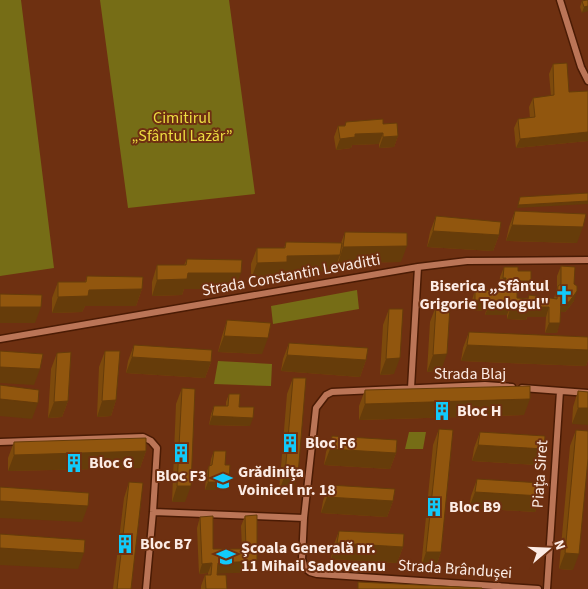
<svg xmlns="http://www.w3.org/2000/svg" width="588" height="589" font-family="'Source Sans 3',sans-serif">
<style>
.green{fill:#766d16}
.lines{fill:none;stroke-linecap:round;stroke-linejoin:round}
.minor-casing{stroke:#4a1b04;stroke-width:9}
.tertiary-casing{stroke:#4a1b04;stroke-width:10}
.minor{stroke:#bb7557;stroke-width:6}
.tertiary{stroke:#bb7557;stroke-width:8}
.wall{fill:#7d4a0c}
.shaded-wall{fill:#663c0a}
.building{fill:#91560e;stroke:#663c0a}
.labels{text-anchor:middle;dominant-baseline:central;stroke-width:4;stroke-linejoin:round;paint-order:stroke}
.park-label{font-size:16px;fill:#edde41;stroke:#6e3011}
.street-label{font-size:16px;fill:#fcece5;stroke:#6e3011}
.poi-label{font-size:16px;font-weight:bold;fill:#fcece5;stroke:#6e3011;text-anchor:start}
</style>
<rect width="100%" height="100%" fill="#6e3011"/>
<!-- green -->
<path class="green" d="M0,0H21L54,268L0,276Z
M100,0H229L255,194L128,208Z
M357,290L359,309L273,324L271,306Z
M218,361L272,364L271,386L214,384Z
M409,432H426L423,449H405Z"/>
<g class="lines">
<!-- minor casing -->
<g class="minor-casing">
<path id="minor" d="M560,0L581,67L588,81
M0,339L418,267L467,261L588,260
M512,387L485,385L332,392L326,395L316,408L304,518L302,559L305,568L310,572L317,574L538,589
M411,388L418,267
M522,388L588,393
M0,442L143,437L151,441L157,448L153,512L146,589
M153,512L304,518
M547,589L560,391"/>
</g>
<!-- tertiary casing -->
<g class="tertiary-casing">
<path id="tertiary" d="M498,589L499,587"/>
</g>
<!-- minor -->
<use href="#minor" class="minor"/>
<!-- tertiary -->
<use href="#tertiary" class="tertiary"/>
</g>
<!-- wall -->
<path class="wall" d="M588,0L582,13L580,7L582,1Z
M553,64L569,92L588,91V141L516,148L514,128L518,119L530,118L529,107L533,98L551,96L549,74Z
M383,124L398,136L394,147L379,148V144L352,145L351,148L336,150L334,137L338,126Z
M515,211L577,243L506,241L509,227Z
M436,216L499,235L493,251L427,247L430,232Z
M345,232L401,262L338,263L334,271L283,272L281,278L251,279V264L257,248H284L286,242L341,243Z
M187,259L235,289H184L182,295L152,296V282L157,265H184Z
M561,266L574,301L565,312H561L557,333H545L546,317H527L526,320L507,319V315H485L486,311L472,310V300L475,290L502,291L503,288H499L500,277L504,267L518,271L531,281L527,290L517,291V298H554L557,288V276Z
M87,276L142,289L136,306H85L82,312L52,313V298L58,282H85Z
M436,306L441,370L427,372L430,322Z
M389,309L394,374L380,375L383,325Z
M227,320L262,354L218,352L222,336Z
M469,332L588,337V360L586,366L461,361L463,348Z
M289,343L366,360L360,377L281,371L283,359Z
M134,345L211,362L205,378L126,373L128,361Z
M105,351L116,400L111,416L97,417L99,367Z
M57,353L68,401L62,417L48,418L51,369Z
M293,378V491H279L287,394Z
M182,388L185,502H172L176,404Z
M365,390L524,415L359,420V406Z
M578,391L588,392L572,424L573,407Z
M229,394L239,407L250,426L209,425L211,414L214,406H226V402Z
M439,429L441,552L435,569L421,568L433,445Z
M576,430L573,570L559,569L570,446Z
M480,432L538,465L472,461L474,448Z
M332,436L396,453L390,469L324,465L326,452Z
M14,442L146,451L140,468L8,471V458Z
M214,451L225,465L226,487H217L216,490H205L206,474L209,466H210L211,459Z
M477,479L541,496L535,512L469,508L471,496Z
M129,482L131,589H113L124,498Z
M329,485L393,501L387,517L321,513L323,501Z
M245,516L253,572L217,573V575L227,589H201V586L205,575H208V573L199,574L197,528L200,517L213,549H242L241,526Z
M339,531L403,547L397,563L331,559L333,547Z"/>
<!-- shaded-wall -->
<path class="shaded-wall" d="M588,6V11L582,13L584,7Z
M588,132V141L516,148L520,139Z
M383,133L379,144L352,145L351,148L336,150L340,139L355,134Z
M398,136L394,147L379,148L383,137Z
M588,201V204L517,208L518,205Z
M512,225L583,227L577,243L506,241Z
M433,231L499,235L493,251L427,247Z
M407,246L401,262L338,263L343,247Z
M340,255L334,271L283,272L281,278L251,279L257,263L287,256Z
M188,273H241L235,289H184L182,295L152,296L157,280Z
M503,278H506L503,288H499Z
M517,281H531L527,290L514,291Z
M142,289L136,306H85L82,312L52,313L58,297L89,290Z
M577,291L574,301L565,312H558L561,302Z
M475,300L490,301L486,311L472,310Z
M489,305H511L507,315H485Z
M0,307H41L35,323H0Z
M530,307H549L546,317H527L526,320L507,319L510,309Z
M549,323H560L557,333H545Z
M224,336L268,338L262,354L218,352Z
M467,345L588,350V360L586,366L461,361Z
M447,354L441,370L427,372L433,355Z
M287,355L366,360L360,377L281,371Z
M132,357L211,362L205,378L126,373Z
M400,358L394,374L380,375L386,359Z
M0,367L40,369L34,385L0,383Z
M0,399L38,403L32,419L0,416Z
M530,399L524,415L359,420L365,404Z
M116,400L111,416L97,417L102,401Z
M68,401L62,417L48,418L54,402Z
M578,408H588V425L572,424Z
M212,416L253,418L250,426L209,425Z
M478,445L544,449L538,465L472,461Z
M330,449L396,453L390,469L324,465Z
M146,451L140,468L8,471L14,455Z
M285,475H298L293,491H279Z
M219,479H229L226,487H217L216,490H205L208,482Z
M177,486H191L185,502H172Z
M475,492L541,496L535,512L469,508Z
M327,497L393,501L387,517L321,513Z
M0,501L88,506L82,522L0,518Z
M337,543L403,547L397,563L331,559Z
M0,548L84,553L78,569L0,565Z
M426,552H441L435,569L421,568Z
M565,553L579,554L573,570L559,569Z
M257,561L253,572L214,574L218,563Z
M212,563L208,573L199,574L202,564Z"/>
<!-- building -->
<path class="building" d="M587,0H588V6L584,7L582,1Z
M567,63L569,92L588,91V132L520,139L518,119L535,117L533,98L554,95L553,64Z
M383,119V124L397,123L398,136L383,137V133L355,134V137L340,139L338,126H345L346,122Z
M588,193V201L518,205L520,197Z
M515,211L586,214L583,227L512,225Z
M436,216L501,222L499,235L433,231Z
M345,232L407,233V246L343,247Z
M286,242L342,243L340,255L287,256V262L257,263V248H285Z
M187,259L242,260L241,273H188L187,279L157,280V265H186Z
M561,266L575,267L574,284L577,286V291L569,302H561L560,323H549V307H530L529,310L510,309L511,305H489L490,301L475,300V290L505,291L506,278H503L504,267H518V271H531V281H517V298L528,299L529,295L557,299L558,286L561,284Z
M87,276L143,277L142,289L89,290L88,296L58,297V282H86Z
M0,294L42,295L41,307H0Z
M436,306H450L447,354L433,355Z
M389,309H403L400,358L386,359Z
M227,320L271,323L268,338L224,336Z
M469,332L588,337V350L467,345Z
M289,343L368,348L366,360L287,355Z
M134,345L212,350L211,362L132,357Z
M0,351L43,354L40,369L0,367Z
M105,351H120L116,400L102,401Z
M71,352L68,401L54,402L57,353Z
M293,378H306L298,475H285Z
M0,385L39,390L38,403L0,399Z
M530,386V399L365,404V390Z
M182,388L195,389L191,486H177Z
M578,391L588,392V408H578Z
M229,394H240L239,407H254L253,418L212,416L214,406H228Z
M439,429L453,430L441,552H426Z
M576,430L588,431V459L579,554L565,553Z
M480,432L545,436L544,449L478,445Z
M332,436L397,440L396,453L330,449Z
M146,438V451L14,455V442Z
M214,451H226L225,465H230L229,479H219V482H208L209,466L212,465Z
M477,479L542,483L541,496L475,492Z
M129,482L143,483L131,589H117Z
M329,485L395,489L393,501L327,497Z
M0,487L89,493L88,506L0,501Z
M257,515V561L218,563L217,575H226L227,589H206L205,575H211L212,563L202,564L200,517L213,516V549H246L245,516Z
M339,531L404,534L403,547L337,543Z
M0,534L85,540L84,553L0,548Z
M358,582L482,588V589H358Z"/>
<!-- icons -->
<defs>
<g id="church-bare" transform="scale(1.5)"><path d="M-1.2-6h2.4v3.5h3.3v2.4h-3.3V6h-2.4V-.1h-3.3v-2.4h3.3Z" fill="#12cafb" stroke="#6e3011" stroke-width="2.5" paint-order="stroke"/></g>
<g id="building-bare" transform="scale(1.5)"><path d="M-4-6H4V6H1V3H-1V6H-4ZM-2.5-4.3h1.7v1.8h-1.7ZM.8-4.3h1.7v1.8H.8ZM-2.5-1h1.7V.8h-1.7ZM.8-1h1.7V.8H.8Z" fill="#12cafb" stroke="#6e3011" stroke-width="2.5" paint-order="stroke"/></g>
<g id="school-bare" transform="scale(1.5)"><path d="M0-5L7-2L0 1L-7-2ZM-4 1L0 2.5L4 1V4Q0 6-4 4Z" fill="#12cafb" stroke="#6e3011" stroke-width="2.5" paint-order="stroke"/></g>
</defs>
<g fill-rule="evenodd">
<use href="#church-bare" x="564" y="295"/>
<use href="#building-bare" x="442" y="411"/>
<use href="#building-bare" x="290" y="443"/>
<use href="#building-bare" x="181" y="453"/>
<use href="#building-bare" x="74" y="463"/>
<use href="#school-bare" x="223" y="481"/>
<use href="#building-bare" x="434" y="507"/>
<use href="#building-bare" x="125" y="544"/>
<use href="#school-bare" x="226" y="557"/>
</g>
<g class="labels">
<!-- park labels -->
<g class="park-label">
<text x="182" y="118">Cimitirul<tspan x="182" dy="18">„Sfântul Lazăr”</tspan></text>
</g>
<!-- street labels -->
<g class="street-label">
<text transform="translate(291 275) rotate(-10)">Strada Constantin Levaditti</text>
<text x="470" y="374">Strada Blaj</text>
<text transform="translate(540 474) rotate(-86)">Piața Siret</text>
<text transform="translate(455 569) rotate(4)">Strada Brândușei</text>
</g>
<!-- poi labels -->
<g class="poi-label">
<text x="549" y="286" text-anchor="end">Biserica „Sfântul<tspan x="549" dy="18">Grigorie Teologul"</tspan></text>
<text x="457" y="411">Bloc H</text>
<text x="305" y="443">Bloc F6</text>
<text x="89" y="463">Bloc G</text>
<text x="238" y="472">Grădinița<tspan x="238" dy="18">Voinicel nr. 18</tspan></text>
<text x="181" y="476" text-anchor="middle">Bloc F3</text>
<text x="449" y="507">Bloc B9</text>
<text x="140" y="544">Bloc B7</text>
<text x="241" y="548">Școala Generală nr.<tspan x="241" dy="18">11 Mihail Sadoveanu</tspan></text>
</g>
</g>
<!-- north arrow -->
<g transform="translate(548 549) rotate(71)" stroke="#6e3011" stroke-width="4" paint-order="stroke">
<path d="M0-4L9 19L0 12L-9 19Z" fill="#fcece5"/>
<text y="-8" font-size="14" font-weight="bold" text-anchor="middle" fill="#fcece5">N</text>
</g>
</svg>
